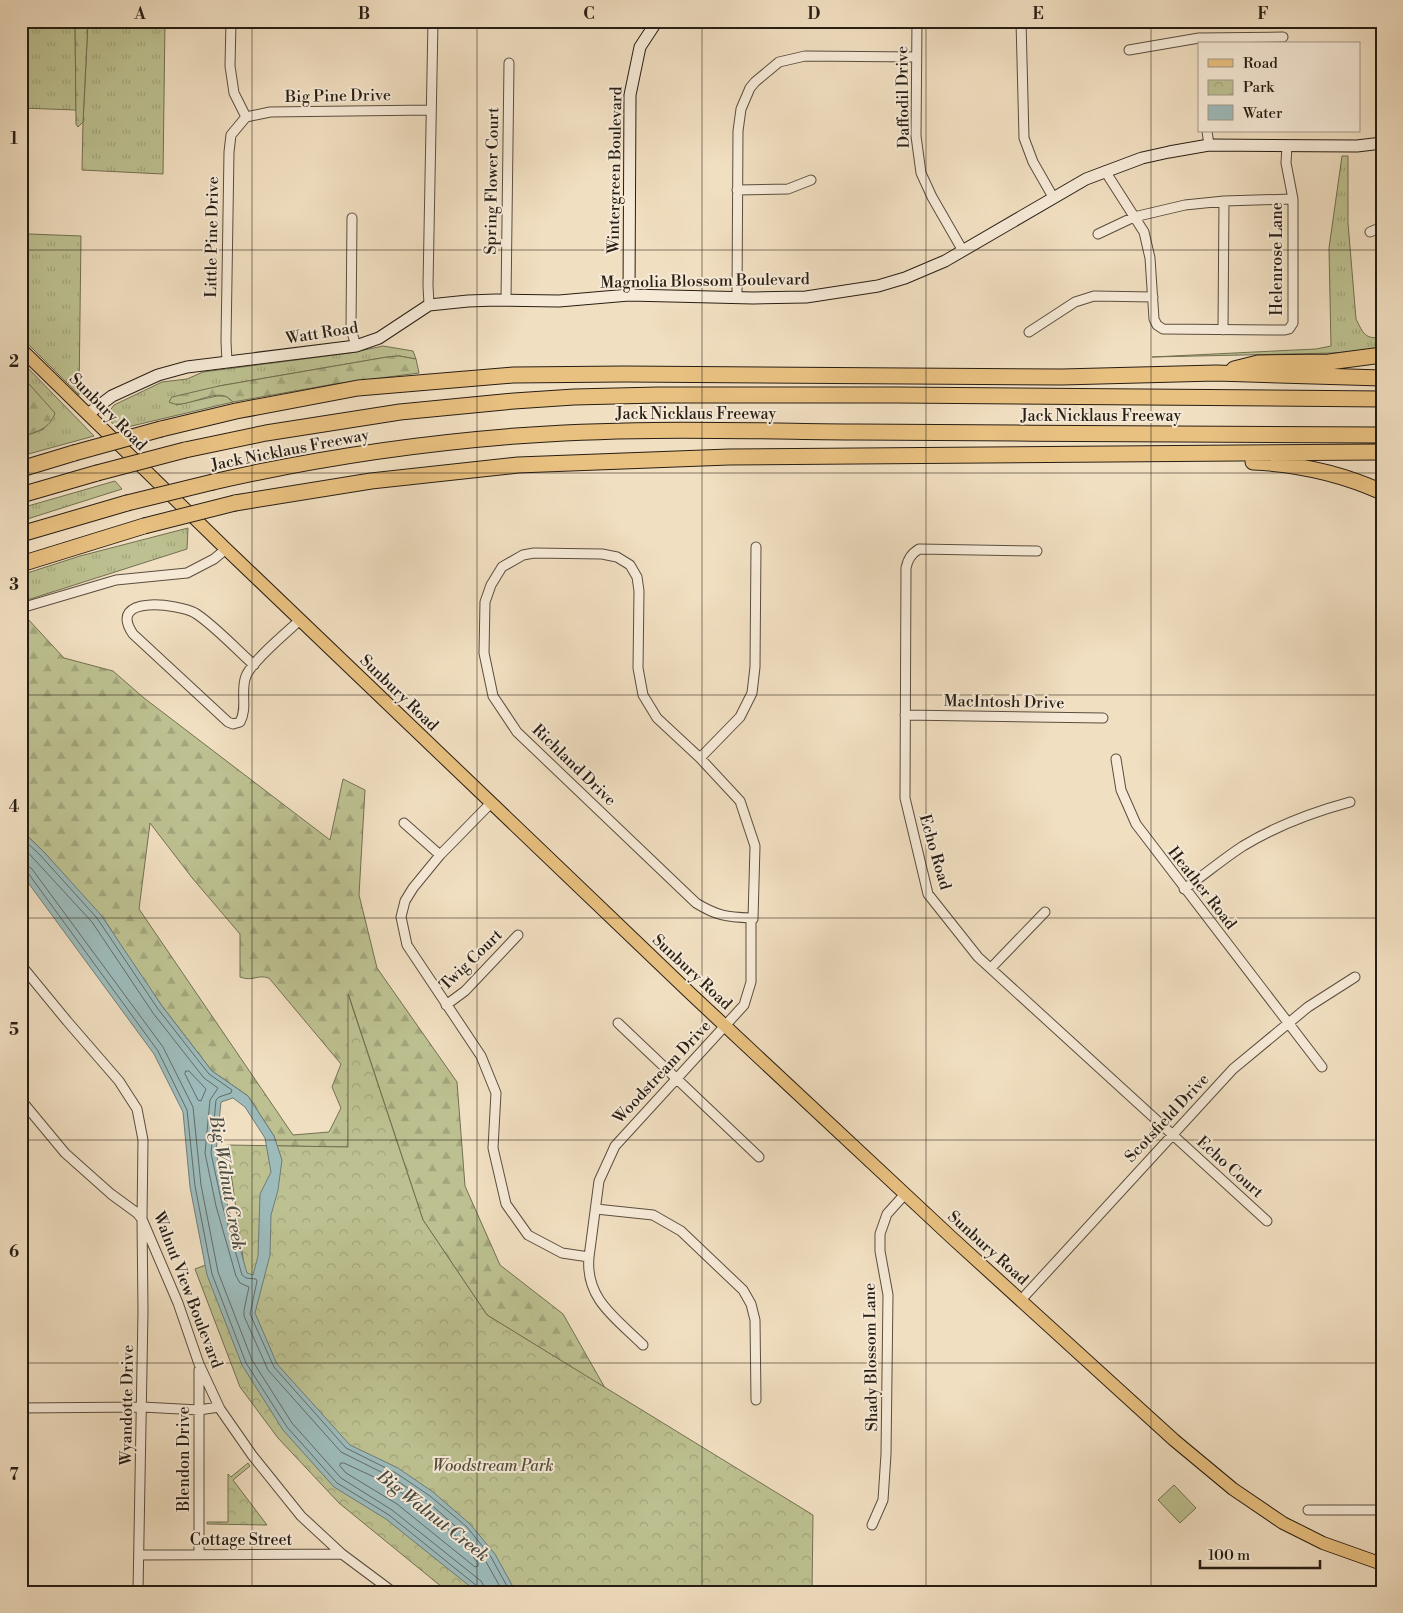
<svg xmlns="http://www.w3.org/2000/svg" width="1403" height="1613" font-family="'Libre Bodoni',serif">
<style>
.grass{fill:url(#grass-tufts);stroke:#727052}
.forest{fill:url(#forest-firs);stroke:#727052;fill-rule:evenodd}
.park{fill:url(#park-crowns);stroke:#727052}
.pitch{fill:#bdc191;stroke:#727052}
.water{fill:#9dbbbb;stroke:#6e7c78;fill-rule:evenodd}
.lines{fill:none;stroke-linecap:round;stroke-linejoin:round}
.shore{stroke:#626c68;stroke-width:1}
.street-casing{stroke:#5a4e3f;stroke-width:11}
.secondary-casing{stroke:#281e14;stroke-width:13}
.primary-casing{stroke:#281e14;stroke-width:14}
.highway-casing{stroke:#281e14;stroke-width:17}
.street{stroke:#f6ead7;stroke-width:9}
.secondary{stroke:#f6ead7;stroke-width:11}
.primary{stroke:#e8c080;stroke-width:12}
.highway{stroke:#e8c080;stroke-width:15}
.highway-bridge-casing{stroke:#281e14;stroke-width:17;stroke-linecap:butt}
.highway-bridge{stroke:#e8c080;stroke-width:15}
.grid{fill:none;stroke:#281e14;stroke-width:1;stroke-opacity:0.55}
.labels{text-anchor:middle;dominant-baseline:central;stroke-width:4;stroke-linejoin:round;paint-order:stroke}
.street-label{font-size:16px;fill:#281e14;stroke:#f6ead7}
.park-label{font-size:16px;font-style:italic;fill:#554f3a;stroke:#f6ead7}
.water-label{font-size:18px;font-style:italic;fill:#4b4d46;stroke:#f6ead7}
.neatline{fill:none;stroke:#281e14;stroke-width:2}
.grid-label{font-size:16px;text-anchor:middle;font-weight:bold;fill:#281e14}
</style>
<defs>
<pattern id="grass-tufts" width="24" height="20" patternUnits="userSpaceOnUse" patternTransform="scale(1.25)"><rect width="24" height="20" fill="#bdc191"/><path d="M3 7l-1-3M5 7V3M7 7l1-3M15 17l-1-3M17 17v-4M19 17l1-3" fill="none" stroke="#a2a57c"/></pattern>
<pattern id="forest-firs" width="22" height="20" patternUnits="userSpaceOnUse" patternTransform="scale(1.25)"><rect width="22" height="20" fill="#bdc191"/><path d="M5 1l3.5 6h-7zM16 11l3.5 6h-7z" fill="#a2a57c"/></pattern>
<pattern id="park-crowns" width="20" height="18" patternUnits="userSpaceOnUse" patternTransform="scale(1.25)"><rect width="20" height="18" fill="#bdc191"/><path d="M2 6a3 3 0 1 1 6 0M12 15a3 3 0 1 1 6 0" fill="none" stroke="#a2a57c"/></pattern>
</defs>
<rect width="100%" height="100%" fill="#f1dfc1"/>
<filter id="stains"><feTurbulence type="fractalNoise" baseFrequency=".004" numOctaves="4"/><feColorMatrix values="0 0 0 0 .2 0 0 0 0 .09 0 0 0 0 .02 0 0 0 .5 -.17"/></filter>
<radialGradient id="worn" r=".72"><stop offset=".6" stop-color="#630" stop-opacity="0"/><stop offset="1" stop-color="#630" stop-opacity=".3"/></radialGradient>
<!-- grass -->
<path class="grass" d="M21,21H75L76,110L21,108Z
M88,21H165L163,174L82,170L83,122Z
M1342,156H1348V223L1356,319C1363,333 1365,340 1382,337V349L1333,353L1152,357L1316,349L1331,346L1329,248Z
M29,234L81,236L79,395L21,337V244Z
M383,346L413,351L416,359L399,356L387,357L219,386L176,405L217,396H226L233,402L119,429L110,421L109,412L114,405L162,382L187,379L203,372L350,353Z
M21,361L94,436L21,456V437L44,429L21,375Z
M115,481L122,489L21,521V508Z
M188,528L187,549L21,602V575L80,556Z"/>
<!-- forest -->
<path class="forest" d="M75,21H88L83,122L78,127L76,124Z
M399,356L416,359L419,373L334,384L233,402C231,400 229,398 227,397C212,389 183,411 169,402L172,397L219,386L387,357Z
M21,375L55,413C50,429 36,432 21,437Z
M27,618L64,658L113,671L144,698L330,840L343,779L365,790L359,895L377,968L457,1082L465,1186L500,1265L563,1314L605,1388L487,1315L423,1220L349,996L348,1147L277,1146L274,1136L248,1096L212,1071L162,1006L129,959L108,925L44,852L21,830V620ZM150,823L193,879L240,934V977C254,982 256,974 269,978L341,1064L332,1087L341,1108L329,1132L293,1135L139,909Z"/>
<!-- park -->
<path class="park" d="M348,994L423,1220L487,1315L813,1515L812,1592H448L339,1503L278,1438L240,1387L195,1269L232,1255L245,1272L227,1145L348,1147Z
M248,1463L250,1466L233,1480L267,1525L207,1524V1522H228V1474L231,1477Z"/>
<!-- pitch -->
<path class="pitch" d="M1174,1485L1196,1508L1180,1523L1158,1500Z"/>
<!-- water -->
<path class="water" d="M21,830L44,852L101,915L162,1006L212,1071L248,1096L274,1136L282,1160L278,1190L271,1215L270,1255L255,1313L277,1364L350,1445L398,1468L433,1492L470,1524L495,1554L512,1585L520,1592H477L386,1519L334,1487L283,1430L242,1365L207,1275L190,1187L183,1112L154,1054L21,873ZM233,1098L245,1107L265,1138L271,1172L260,1194L258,1256L253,1275L247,1273L227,1203L216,1152L221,1102Z"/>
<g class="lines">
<!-- shore -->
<path class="shore" d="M21,837L40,855L97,918L158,1009L209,1074L232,1090L231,1093L219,1097L216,1100L211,1153L222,1204L242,1275L246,1278L256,1279L257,1281L250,1314L274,1367L346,1448L396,1473L430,1496L467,1527L491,1557L508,1588L512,1592
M21,845L92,922L153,1013L204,1078L218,1088L210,1100L205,1153L216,1206L236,1276L240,1283L249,1287L244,1310V1316L268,1370L341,1452L393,1478L427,1501L462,1532L485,1560L503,1592
M21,865L28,866L32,869L163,1047L193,1107L201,1185L218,1272L252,1360L292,1423L341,1478L392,1510L481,1581L484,1586L485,1592
M21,871L28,873L158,1051L187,1110L195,1186L212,1274L246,1363L287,1427L337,1483L389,1515L477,1586L479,1592
M186,1071H189L206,1089L201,1101L198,1100L185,1074Z
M341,1463H344L389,1484L422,1507L457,1537L478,1563V1566L475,1567L397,1504L346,1473L340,1466Z"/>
<!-- street casing -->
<g class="street-casing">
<path id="street" d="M231,21L230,66L234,93L246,117
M917,21L916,136L921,173L932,197L963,251
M1021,21L1024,138L1033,162L1053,197
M1129,50L1199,38L1283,37
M246,117L270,112L430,110
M1207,131L1209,145
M1105,171L1144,232L1150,258L1154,319L1157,325L1163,329L1285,330L1289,329L1293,323V199L1286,163L1287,146
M737,190L788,189L811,180
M352,218L351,329L356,346
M1370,232L1382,227
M1098,234L1134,217L1185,205L1224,201L1293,199
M737,297L738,131L741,109L750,88L755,82L779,62L805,56L916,57
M506,300L509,63
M429,305L428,285L433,21
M1223,330L1224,201
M1029,332L1075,302L1094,296L1153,297
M227,362L226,341L229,152L231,135L246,117
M1037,551L919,549C911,554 908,559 906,568L905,798L928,894L978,957L1267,1221
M21,608L116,580L187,573L214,559L226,549
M254,665C237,650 214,625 195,613C179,604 106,594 133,634L228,722L233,724L240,722C248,708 240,691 246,676C252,661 287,632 300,620
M905,715L1103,718
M700,758L740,717L752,693L755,667L756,547
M1116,759L1121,790L1136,824L1322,1067
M491,803L440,855L413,888L405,901L401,917L407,945L481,1056L496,1093L493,1148L506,1204L528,1235L562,1253L589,1257
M404,823L440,855
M1184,889C1204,875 1223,859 1243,846C1276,826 1313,812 1350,802
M21,965L67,1021L119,1081L137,1109L143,1140L142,1219L178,1303L199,1364L220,1409L252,1455L301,1516L342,1554L393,1592
M991,968L1045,912
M446,1005L465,991L518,935
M618,1023L759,1157
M21,1100L65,1153L111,1194L137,1213L142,1219L143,1311L138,1592
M596,1209L653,1215L681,1231L743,1290L751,1304L755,1320L756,1400
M1021,1300L1233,1069L1308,1007L1355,977
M643,1345C616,1318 585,1299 589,1257L599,1181L615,1146L744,1005L751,982V918L753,919L755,846L740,801L700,758L657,718L643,695L638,668L639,591L637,577L630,565L617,557L602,554L534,553L523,555L502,567L491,585L485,602L484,653L493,696L517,732L696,903C717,916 727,917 751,918
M199,1370V1554
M21,1408L142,1407L199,1410L219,1407
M1308,1510H1382
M872,1525L883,1500L886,1454L888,1295L880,1251V1234L887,1214L905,1194
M139,1555L342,1554"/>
</g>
<!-- secondary casing -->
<g class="secondary-casing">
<path id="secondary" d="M629,295L630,95L640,47L657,21
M88,414L112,396L158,375L187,367L356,346L379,338L429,305L468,301L496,300L559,301L629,295L753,298L806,297L878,286L905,278L945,261L1086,179L1142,158L1169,152L1209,145L1357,146L1382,143"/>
</g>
<!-- primary casing -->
<g class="primary-casing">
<path id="primary" d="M21,349L226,549L691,994L950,1236L1174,1440L1233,1489L1283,1523L1323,1543L1382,1564"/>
</g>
<!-- highway casing -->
<g class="highway-casing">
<path id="highway" d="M1234,369L1258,363L1329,362L1382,355
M161,429L236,411L358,388L513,375L625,374L1062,377L1216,373L1382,378
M185,450L266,433L400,412L514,401L574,397L658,395H896L1382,399
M1253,462C1299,464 1340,473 1382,492
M21,469L74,453
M213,482C313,459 414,444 516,436C629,427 744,431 857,432C1032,433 1207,435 1382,435
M21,495L97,473
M235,503L371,481L518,465L729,457L1382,452
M21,534L127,503
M21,564L144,526"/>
</g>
<!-- street -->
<use href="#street" class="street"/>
<!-- secondary -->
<use href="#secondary" class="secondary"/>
<!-- primary -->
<use href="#primary" class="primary"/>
<!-- highway -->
<use href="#highway" class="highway"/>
<!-- highway-bridge casing -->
<g class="highway-bridge-casing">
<path id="highway-bridge" d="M74,453L161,429
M97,473L185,450
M127,503L213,482
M144,526L235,503"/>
</g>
<!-- highway-bridge -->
<use href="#highway-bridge" class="highway-bridge"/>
</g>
<!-- grid -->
<path class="grid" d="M252,21V1592M477,21V1592M702,21V1592M926,21V1592M1151,21V1592M21,250H1382M21,473H1382M21,695H1382M21,918H1382M21,1140H1382M21,1363H1382"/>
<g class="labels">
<!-- street labels -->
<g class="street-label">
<text transform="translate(338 96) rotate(-1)">Big Pine Drive</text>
<text transform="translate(903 97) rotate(-91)">Daffodil Drive</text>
<text transform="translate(615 170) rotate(-89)">Wintergreen Boulevard</text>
<text transform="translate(492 181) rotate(-89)">Spring Flower Court</text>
<text transform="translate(212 237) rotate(-89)">Little Pine Drive</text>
<text transform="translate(1277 259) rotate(-90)">Helenrose Lane</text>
<text transform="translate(705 281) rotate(-1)">Magnolia Blossom Boulevard</text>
<text transform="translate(322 333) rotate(-9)">Watt Road</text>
<text transform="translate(108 412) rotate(45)">Sunbury Road</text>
<text x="696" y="414">Jack Nicklaus Freeway</text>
<text x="1101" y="416">Jack Nicklaus Freeway</text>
<text transform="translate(290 450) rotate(-11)">Jack Nicklaus Freeway</text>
<text transform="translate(399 693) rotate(44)">Sunbury Road</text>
<text transform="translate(1004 702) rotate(1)">MacIntosh Drive</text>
<text transform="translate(574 765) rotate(44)">Richland Drive</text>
<text transform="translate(935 852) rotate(74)">Echo Road</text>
<text transform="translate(1202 888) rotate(52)">Heather Road</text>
<text transform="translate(471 960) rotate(-44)">Twig Court</text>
<text transform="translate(692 972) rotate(43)">Sunbury Road</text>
<text transform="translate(662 1072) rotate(-47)">Woodstream Drive</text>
<text transform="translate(1167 1118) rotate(-47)">Scotsfield Drive</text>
<text transform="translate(1230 1167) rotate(42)">Echo Court</text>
<text transform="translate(988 1248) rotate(42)">Sunbury Road</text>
<text transform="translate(188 1290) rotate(69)">Walnut View Boulevard</text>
<text transform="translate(871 1357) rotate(-91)">Shady Blossom Lane</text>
<text transform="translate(127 1405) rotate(-89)">Wyandotte Drive</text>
<text transform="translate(184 1459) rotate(-90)">Blendon Drive</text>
<text x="241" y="1540">Cottage Street</text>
</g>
<!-- park labels -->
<g class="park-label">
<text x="493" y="1466">Woodstream Park</text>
</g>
<!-- water labels -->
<g class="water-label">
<text transform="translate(227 1183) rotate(80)">Big Walnut Creek</text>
<text transform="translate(433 1516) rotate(38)">Big Walnut Creek</text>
</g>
</g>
<!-- margin -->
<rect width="1403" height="1613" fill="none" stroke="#f1dfc1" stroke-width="55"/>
<!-- legend -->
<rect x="1198" y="42" width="162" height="90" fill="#f6ead7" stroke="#a49889"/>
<rect x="1208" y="59" width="25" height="8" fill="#e8c080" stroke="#a49889"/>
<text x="1243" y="68" font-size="15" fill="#281e14">Road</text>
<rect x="1208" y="80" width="25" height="15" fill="url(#park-crowns)" stroke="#a49889"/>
<text x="1243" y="92" font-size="15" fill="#281e14">Park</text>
<rect x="1208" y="105" width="25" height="15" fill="#9dbbbb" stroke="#a49889"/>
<text x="1243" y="118" font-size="15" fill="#281e14">Water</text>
<!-- scale -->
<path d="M1200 1560v8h120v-8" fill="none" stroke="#281e14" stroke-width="2.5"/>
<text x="1208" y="1560" font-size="15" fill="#281e14" stroke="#f6ead7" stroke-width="4" paint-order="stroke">100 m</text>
<rect x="28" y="28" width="1348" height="1558" class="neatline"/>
<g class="grid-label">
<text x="140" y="19">A</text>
<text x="364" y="19">B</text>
<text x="589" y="19">C</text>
<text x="814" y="19">D</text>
<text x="1038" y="19">E</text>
<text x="1263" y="19">F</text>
<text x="14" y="144">1</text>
<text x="14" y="367">2</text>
<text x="14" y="590">3</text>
<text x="14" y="812">4</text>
<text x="14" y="1035">5</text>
<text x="14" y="1257">6</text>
<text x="14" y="1480">7</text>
</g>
<rect width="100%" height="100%" filter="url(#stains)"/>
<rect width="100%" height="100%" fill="url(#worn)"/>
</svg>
